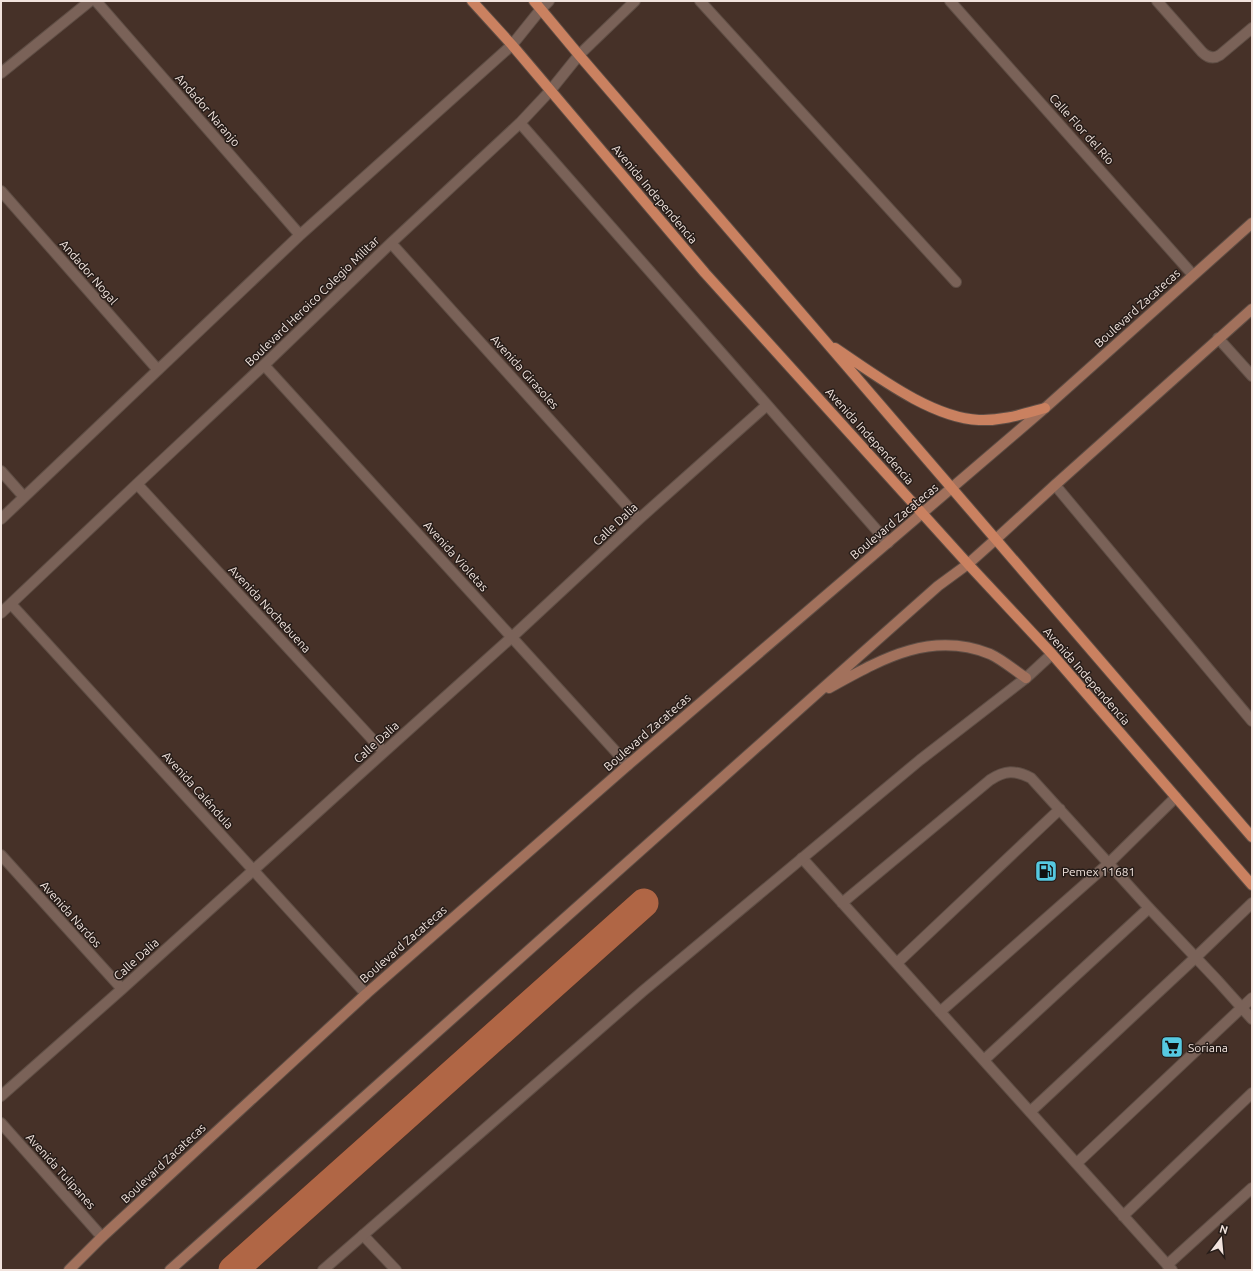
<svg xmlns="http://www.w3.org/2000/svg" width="1253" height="1271" font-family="Ubuntu,sans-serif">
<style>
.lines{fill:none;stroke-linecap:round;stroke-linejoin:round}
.canal{stroke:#b06645;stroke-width:29}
.lane-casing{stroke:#5f4e45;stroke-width:12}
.street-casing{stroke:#5f4e45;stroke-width:12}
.secondary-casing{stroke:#5f4e45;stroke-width:12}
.primary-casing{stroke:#5f4e45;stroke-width:12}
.lane{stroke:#7a6258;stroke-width:10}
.street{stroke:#7a6258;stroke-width:10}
.secondary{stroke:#a2715c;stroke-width:10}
.primary{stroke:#ca8160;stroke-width:10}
.labels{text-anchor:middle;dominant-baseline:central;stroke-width:3;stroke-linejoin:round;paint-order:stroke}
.street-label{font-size:12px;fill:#f1e3dd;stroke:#261c18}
.poi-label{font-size:12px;fill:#f1e3dd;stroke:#261c18;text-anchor:start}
</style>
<rect width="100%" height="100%" fill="#463128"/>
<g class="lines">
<!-- canal -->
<path class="canal" d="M233,1270L644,903"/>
<!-- lane casing -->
<g class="lane-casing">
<path id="lane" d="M802,858L1172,1270
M842,903L990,780C1005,770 1015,770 1031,778L1149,908L1217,980L1252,1019
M897,963L1060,809
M940,1012L1109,863L1176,797
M984,1060L1149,908
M1030,1112L1196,957L1252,903
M1077,1163L1252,998
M1123,1216L1252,1093
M363,1235L396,1270
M1167,1265L1252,1188"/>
</g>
<!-- street casing -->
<g class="street-casing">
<path id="street" d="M96,1L300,235
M700,1L956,282
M950,1L1193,275
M1157,1L1202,52C1208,58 1214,59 1220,55L1252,28
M1,73L90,1
M520,123L888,543
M1,191L158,370
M391,243L639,519
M1218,338L1252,376
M264,365L628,765
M1,471L24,497
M137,484L384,752
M1055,485L1252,721
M1,519L300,235L512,45L541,9L549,1
M11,604L366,994
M1,613L137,484L264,365L391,243L520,123L550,91L579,55L635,1
M1,855L122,989
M1,1096L122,989L384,752L512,637L639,519L767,405
M1,1123L102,1237
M323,1270L643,991L920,760L1026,678L1052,654"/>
</g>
<!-- secondary casing -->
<g class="secondary-casing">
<path id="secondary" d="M829,688C880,660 930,630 990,654C1003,660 1014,670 1026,678
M69,1270L102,1237L366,994L628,765L1045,408L1252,223
M170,1270L813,697L938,586L968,564L996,539L1055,485L1252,309"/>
</g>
<!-- primary casing -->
<g class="primary-casing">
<path id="primary" d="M472,1L512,45L705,273L968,564L1052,654L1252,885
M534,1L579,55L1252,837
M835,348C874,374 931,418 979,420C1002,421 1023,414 1045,408"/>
</g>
<!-- lane -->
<use href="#lane" class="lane"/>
<!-- street -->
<use href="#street" class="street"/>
<!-- secondary -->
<use href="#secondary" class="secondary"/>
<!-- primary -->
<use href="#primary" class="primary"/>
</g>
<!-- icons -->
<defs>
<g id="fuel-square" transform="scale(1.15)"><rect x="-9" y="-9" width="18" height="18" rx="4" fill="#56c9e1" stroke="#261c18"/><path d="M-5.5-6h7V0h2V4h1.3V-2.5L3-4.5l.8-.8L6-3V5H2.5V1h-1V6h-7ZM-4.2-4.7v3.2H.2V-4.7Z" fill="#111"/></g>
<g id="supermarket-square" transform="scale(1.15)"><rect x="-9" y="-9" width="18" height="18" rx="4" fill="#56c9e1" stroke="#261c18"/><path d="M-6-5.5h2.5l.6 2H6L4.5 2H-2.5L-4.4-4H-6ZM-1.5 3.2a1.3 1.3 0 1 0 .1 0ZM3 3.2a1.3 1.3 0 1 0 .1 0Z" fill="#111"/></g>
</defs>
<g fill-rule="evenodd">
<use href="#fuel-square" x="1046" y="871"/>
<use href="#supermarket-square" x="1172" y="1047"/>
</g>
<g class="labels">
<!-- street labels -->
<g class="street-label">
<text transform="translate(208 110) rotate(49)">Andador Naranjo</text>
<text transform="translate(1082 129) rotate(48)">Calle Flor del Río</text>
<text transform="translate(655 194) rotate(50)">Avenida Independencia</text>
<text transform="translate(89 272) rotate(49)">Andador Nogal</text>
<text transform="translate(312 301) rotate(-44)">Boulevard Heroico Colegio Militar</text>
<text transform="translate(1137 308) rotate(-42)">Boulevard Zacatecas</text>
<text transform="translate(525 372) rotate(48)">Avenida Girasoles</text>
<text transform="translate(870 436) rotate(48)">Avenida Independencia</text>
<text transform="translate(894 521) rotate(-40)">Boulevard Zacatecas</text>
<text transform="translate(615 524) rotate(-43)">Calle Dalia</text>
<text transform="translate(456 556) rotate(48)">Avenida Violetas</text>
<text transform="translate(270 609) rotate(47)">Avenida Nochebuena</text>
<text transform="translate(1087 676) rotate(49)">Avenida Independencia</text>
<text transform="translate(647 732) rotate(-41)">Boulevard Zacatecas</text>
<text transform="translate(376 742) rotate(-42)">Calle Dalia</text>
<text transform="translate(198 790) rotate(48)">Avenida Caléndula</text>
<text transform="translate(71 914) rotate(48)">Avenida Nardos</text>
<text transform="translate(403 944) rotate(-41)">Boulevard Zacatecas</text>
<text transform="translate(136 959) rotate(-42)">Calle Dalia</text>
<text transform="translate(163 1163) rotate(-43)">Boulevard Zacatecas</text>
<text transform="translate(61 1171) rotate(48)">Avenida Tulipanes</text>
</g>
<!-- poi labels -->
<g class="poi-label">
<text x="1062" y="871">Pemex 11681</text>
<text x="1188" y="1047">Soriana</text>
</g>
</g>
<!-- border -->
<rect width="1253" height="1271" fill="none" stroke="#f1e3dd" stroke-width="4"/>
<!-- north arrow -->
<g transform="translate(1221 1239) rotate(16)" stroke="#261c18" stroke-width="3" paint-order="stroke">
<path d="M0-3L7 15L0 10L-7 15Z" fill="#f1e3dd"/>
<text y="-6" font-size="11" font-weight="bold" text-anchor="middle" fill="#f1e3dd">N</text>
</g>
</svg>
